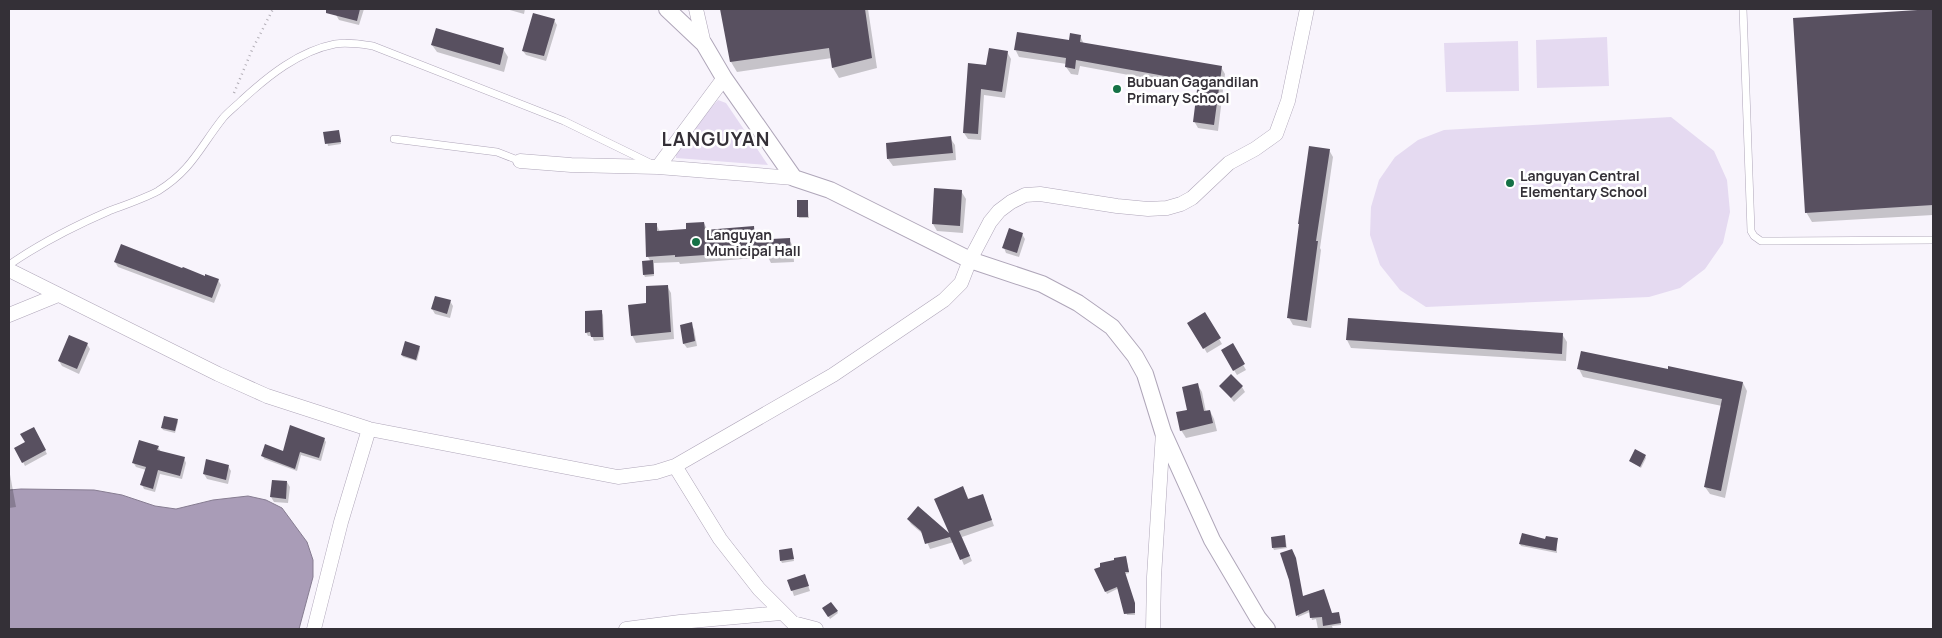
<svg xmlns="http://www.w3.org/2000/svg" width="1942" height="638" font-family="Manrope,sans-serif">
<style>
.green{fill:#e5daf1}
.water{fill:#a99cb7;stroke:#867c91}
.shadow{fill:#0003}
.building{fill:#585060}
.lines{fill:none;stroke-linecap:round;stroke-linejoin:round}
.service-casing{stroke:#afa6b9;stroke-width:8}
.minor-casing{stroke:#afa6b9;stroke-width:15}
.tertiary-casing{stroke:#afa6b9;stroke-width:18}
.path{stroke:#b2aeb6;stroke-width:2.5;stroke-dasharray:1 4;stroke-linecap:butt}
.service{stroke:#fff;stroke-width:7}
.minor{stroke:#fff;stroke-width:14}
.tertiary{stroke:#fff;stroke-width:16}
.poi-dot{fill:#157146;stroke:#fff;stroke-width:2}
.labels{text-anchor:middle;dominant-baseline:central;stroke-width:5;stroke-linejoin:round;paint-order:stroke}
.poi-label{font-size:14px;font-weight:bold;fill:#343037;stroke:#fff;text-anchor:start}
.district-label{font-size:19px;font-weight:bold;letter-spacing:1px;fill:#343037;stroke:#fff}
</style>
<rect width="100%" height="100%" fill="#f8f4fc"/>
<!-- green -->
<path class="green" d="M1607,37L1609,86L1537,88L1536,40Z
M1518,41L1519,91L1446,92L1444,43Z
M718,100L726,103L768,165L676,158V146Z
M1671,117L1714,151L1727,180L1730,212L1723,243L1705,269L1680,288L1649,297L1426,307L1400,290L1380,265L1370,235L1371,207L1379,180L1395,157L1418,140L1444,130Z"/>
<!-- water -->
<path class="water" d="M21,489L94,490L122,495L155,506L176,509L213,500L248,496L266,500L282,508L307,542L313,560V577L299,629H9V490Z"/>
<!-- shadow -->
<path class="shadow" d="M338,9H364L359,25L339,20L336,15Z
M506,9H525L524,14Z
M721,9H868L877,68L839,78L833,68L832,58L737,72L731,62Z
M1933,11V215L1812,222L1806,212L1794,19Z
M554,20L557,25L546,61L526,55L523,51Z
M1080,36L1084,44L1221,67L1225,74L1218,131L1198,128L1194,121L1199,88L1080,66L1078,75L1071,74L1066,67L1067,64L1019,57L1015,49L1070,41Z
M432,45L503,49L508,57L504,72L437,52Z
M1007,52L1011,59L1005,98L984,95L981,140L968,139L964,133L988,66Z
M325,133H339L341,144L328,146Z
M950,138L955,145L956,160L893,166L888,159Z
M1329,150L1333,157L1320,248L1321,250L1311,328L1293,325L1289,318Z
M961,191L966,199L963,233L937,231L933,224Z
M807,201L809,218H799L798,216Z
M704,223L708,231L753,228L757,234V241L789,240L793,246L794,262L771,263L768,257L680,264L679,262L654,263V276L645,277L644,275L651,262L648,257L656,224L660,232L688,230Z
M1022,234L1025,239L1019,257L1006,253L1004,248Z
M115,262L218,280L221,285L214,303L118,267Z
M667,286L671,293L674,339L636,343L632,335L648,305Z
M450,301L453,306L450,318L435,314L432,309Z
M601,311L603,315L604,340L594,341L592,336H588L586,332Z
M1204,313L1222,344L1207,353L1189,323Z
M691,324L694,329L697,346L687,348L684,344Z
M1562,334L1567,342L1566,361L1351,348L1347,340Z
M87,344L90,349L79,374L62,366L59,361Z
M1232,345L1246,370L1237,375L1222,351Z
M419,347L420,349L417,361L403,357L402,355Z
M1579,369L1668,370L1743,383L1747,391L1725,498L1710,494L1705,487L1722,406L1583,377Z
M1197,384L1202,392L1206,412L1210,411L1214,419L1217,431L1186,438L1181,430Z
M1221,386L1242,387L1245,392L1234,402Z
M177,420L178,422L175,433L163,430L162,428Z
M34,428L47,454L25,466L16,448L26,443Z
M324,439L326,442L321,461L301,455L297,471L264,459L263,456L284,453Z
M158,447L161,452L184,458L186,463L182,479L160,474L155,492L144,489L142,485L146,470L136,467L133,462Z
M1645,456L1646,458L1641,468L1630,461Z
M228,466L231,471L228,484L207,479L204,474Z
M9,469L16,507L9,508Z
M287,482L290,487L288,503L274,502L271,497Z
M963,487L969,500L983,496L994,526L962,537L972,561L964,565L954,542L930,549L924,535L911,524L908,519L952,537Z
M1285,537L1287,548L1274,550L1273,548Z
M1557,539V553L1521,546L1520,544Z
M792,550L794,561L782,563L781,561Z
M1126,557L1129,573L1125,574L1135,606V615H1127L1119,588L1107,594L1096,569Z
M805,576L810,591L794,596L789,581Z
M1290,579L1303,597L1331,615L1340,616L1341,625L1332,626L1333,629H1318L1316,619L1312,620L1310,612L1298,617Z
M831,603L838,613L830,619L824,608Z"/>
<!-- building -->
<path class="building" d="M326,9H360L357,21L326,13Z
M720,9H865L872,58L832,68L829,48L730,62Z
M1933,9V205L1805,213L1793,18Z
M533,13L555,19L544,56L522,51Z
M436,28L504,48L500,65L431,45Z
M1017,32L1069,40L1070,33L1081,35L1080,42L1222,66L1214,125L1193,122L1198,82L1076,60L1075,69L1065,67L1066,58L1014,50Z
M989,48L1008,51L1002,92L981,89L978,134L963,133L968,63L986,65Z
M339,130L341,142L325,144L323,132Z
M951,136L953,153L887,159L886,143Z
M1309,146L1330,149L1316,241H1318L1307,321L1287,318L1299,224H1298Z
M934,188L962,190L960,226L932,224Z
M797,200H808V217H797Z
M704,222L705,230L754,226L755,240L790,238L791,255L766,257V251L675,257V255L646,257L645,223H657V231L686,229V223Z
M1009,228L1023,233L1017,253L1002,248Z
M121,244L182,268L183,267L205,276V274L219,279L212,298L114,262Z
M653,260L654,274L643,275L642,261Z
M668,285L671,332L631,336L628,305L646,303V286Z
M435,296L451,300L447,314L431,309Z
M602,310L603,337H591L590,332L585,333V311Z
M1205,312L1221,338L1203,349L1187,323Z
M1348,318L1563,333L1562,354L1346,340Z
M692,322L695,341L683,344L680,325Z
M69,335L88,343L77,369L58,361Z
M405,341L420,346L416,360L401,355Z
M1233,343L1245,364L1233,371L1221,350Z
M1581,351L1668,369V366L1743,382L1721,491L1704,487L1722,399L1577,369Z
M1231,374L1243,386L1231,398L1219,386Z
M1198,383L1204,411L1210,410L1213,423L1180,431L1176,412L1187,410L1182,387Z
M164,416L178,419L175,431L161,428Z
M290,425L325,438L319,458L300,452L295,469L261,456L265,444L283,451Z
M34,427L46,450L22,463L14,448L25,442L20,434Z
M139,440L159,446L157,450L185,457L180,476L158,470L153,489L140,485L146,467L132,463Z
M1635,449L1646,455L1640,467L1629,461Z
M206,459L229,465L226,480L203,474Z
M272,480L287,481L286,499L270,497Z
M963,486L968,499L983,494L992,520L959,531L970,556L960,560L950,537L925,544L921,531L907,519L918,506L949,533L934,499Z
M1522,533L1545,539L1546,536L1558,538L1556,551L1519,544Z
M1285,535L1286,547L1272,548L1271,537Z
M792,548L794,559L780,561L779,550Z
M1292,549L1296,558L1303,596L1324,589L1332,613L1339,612L1341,623L1323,626L1322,617L1310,618L1309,610L1296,616L1289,580L1280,553Z
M1126,556L1129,572H1125L1135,603V613L1124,614L1117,587L1105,592L1094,569L1100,567V563L1114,560V558Z
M805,574L809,586L791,591L787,580Z
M831,602L838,611L828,617L822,608Z"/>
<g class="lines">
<!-- service casing -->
<g class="service-casing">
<path id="service" d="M1743,9L1751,231L1754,236L1761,241L1933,240
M394,139L497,152L520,161
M9,265C42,242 72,227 109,211C125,205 143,199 158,191C192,170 200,147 223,118C228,112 236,106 242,100C268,76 299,51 335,44C348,42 360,44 373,46L564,121L650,163"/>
</g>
<!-- minor casing -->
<g class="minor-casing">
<path id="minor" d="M696,9L704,44
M520,161L571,165L658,167L794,178
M658,167L724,78
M9,270L218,374L267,396L369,429L618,477L656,472L675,466L833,375L944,300L961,283L970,260L990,222L999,211L1011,202L1025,195L1040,194L1117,206L1148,209L1167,208L1181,204L1192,198L1229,163L1255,149L1276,134L1288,101L1307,9
M9,315L58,295
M675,466L720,539L759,589L793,623L816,629
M314,629L341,522L369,429
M626,629L680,622L781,613
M1153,629L1154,577L1163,432"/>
</g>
<!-- tertiary casing -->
<g class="tertiary-casing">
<path id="tertiary" d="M667,9L704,44L724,78L794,178L830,190L970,260L1042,284L1078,303L1112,327L1135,356L1145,374L1163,432L1212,540L1258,618L1267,629"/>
</g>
<!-- path -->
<path class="path" d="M234,93L252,50L273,9"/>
<!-- service -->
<use href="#service" class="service"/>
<!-- minor -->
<use href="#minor" class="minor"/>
<!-- tertiary -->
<use href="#tertiary" class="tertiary"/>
</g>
<!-- markers -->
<g class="poi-dot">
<circle cx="1117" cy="89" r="5"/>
<circle cx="1510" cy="183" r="5"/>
<circle cx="696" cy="242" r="5"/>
</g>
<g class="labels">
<!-- poi labels -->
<g class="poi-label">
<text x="1127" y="81">Bubuan Gagandilan<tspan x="1127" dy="16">Primary School</tspan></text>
<text x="1520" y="175">Languyan Central<tspan x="1520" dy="16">Elementary School</tspan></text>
<text x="706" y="234">Languyan<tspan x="706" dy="16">Municipal Hall</tspan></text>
</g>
<!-- district labels -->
<g class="district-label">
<text x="716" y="139">LANGUYAN</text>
</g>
</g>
<!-- border -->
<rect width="1942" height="638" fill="none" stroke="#343037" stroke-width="20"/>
</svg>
